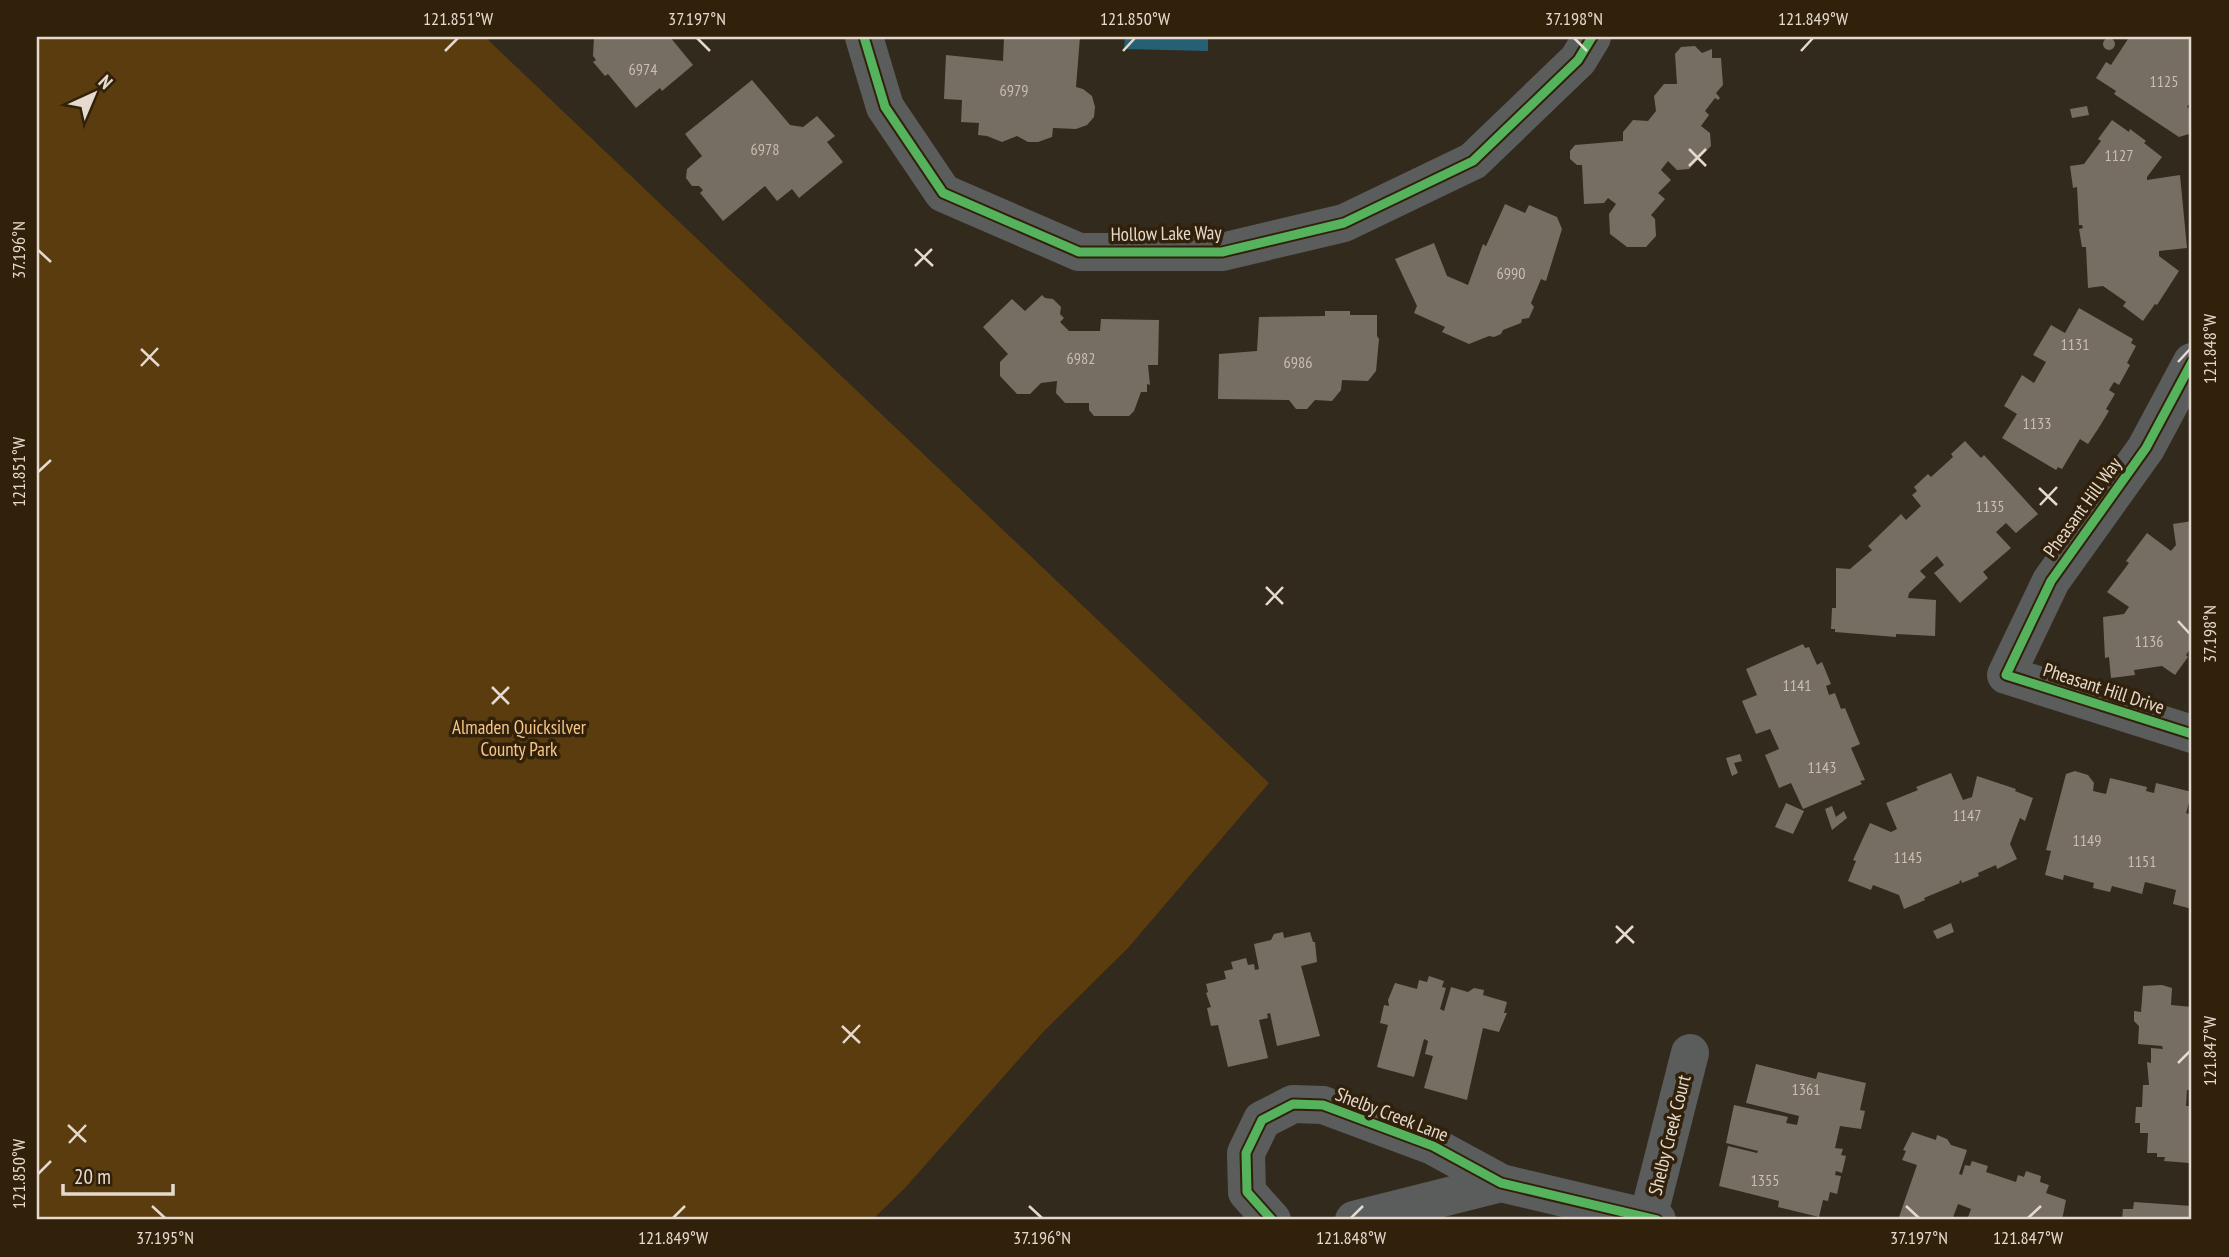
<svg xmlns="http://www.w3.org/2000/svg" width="2229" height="1257" font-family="'PT Sans Narrow',sans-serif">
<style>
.green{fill:#5a3c0e}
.water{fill:#256074}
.building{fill:#766e63}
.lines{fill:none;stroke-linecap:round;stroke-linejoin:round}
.minor{stroke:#5b5d5d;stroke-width:38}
.cycleway-casing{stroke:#31210b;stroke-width:13}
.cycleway{stroke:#56b35d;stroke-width:9}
.ticks{fill:none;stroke:#e5dacd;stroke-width:2.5}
.labels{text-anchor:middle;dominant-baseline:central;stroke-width:7;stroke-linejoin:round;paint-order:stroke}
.number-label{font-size:16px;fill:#c9bfb2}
.street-label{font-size:19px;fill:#e5dacd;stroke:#31210b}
.park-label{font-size:19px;fill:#f8c688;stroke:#31210b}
.neatline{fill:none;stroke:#e5dacd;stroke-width:2.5}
.ticks-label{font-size:18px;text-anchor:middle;fill:#e5dacd}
</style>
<rect width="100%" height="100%" fill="#332a1e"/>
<!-- green -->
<path class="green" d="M37,37H485L1269,783L1128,948L1044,1031L904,1189L872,1220H37Z"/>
<!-- water -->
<path class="water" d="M1125,37H1208V51L1124,49Z"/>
<!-- building -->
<path class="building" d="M594,37H670L693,65L662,91L660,88L636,108L608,74L605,76L593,62L596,60L593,56Z
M1004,37H1080L1076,87L1083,89L1092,96L1095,107L1094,117L1087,125L1076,129L1053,128L1052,137L1038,142H1028L1017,136L1002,142L987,136L978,135L979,123L961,122L962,100L944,99L946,55L1003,61Z
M2125,37H2192V100L2187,107L2192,110V129L2189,134L2179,137L2114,94L2116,91L2096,78L2106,62L2111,65L2128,39Z
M2103 44a6 6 0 1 1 12 0a6 6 0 1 1-12 0Z
M1695,46L1702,53L1712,49V58H1721L1723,85L1716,93L1720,98L1718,100L1715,98L1705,111L1709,115L1701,126L1710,133L1711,146L1689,169L1677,170L1668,161L1661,170L1671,180L1658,193L1665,199L1651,215L1655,219L1656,236L1646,247H1627L1610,234L1609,214L1616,204L1608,198L1604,203L1584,204L1582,165H1577L1570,159V151L1575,145L1623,141V132L1633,120L1648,121L1656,111L1654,96L1664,84H1677L1675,54L1681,47Z
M752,80L790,125L803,127L817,116L835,136L827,142L843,162L799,198L792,189L777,201L765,186L723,221L700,193L703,190L699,186H692L686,178L687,169L702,156L685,134Z
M2087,106L2089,115L2072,118L2070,109Z
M2112,120L2129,132L2130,129L2146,141L2144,143L2162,157L2147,177V180L2180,175L2187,248L2159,251V256L2179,271L2157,305L2155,304L2143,321L2123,306L2126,302L2103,286L2088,288L2086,247H2082L2079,229L2083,228L2082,225H2079L2077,187L2073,188L2070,166L2084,164L2101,141L2098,139Z
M1505,204L1525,213L1529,205L1557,217L1562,229L1546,281L1541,279L1531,303L1534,307L1529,318L1522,319L1521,323L1503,330L1501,334L1494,337L1489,336L1469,344L1442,332L1445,327L1414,313L1417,306L1395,259L1434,243L1447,276L1468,285L1483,244L1486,246Z
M1042,295L1045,298L1053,299L1061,307L1060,314L1064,318L1060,322L1069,331H1100L1101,319L1159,320L1158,365H1148L1150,385L1147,384V392H1141L1134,411L1129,416H1094L1089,410V403H1065L1056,393L1057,381L1041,383L1030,394H1017L1000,376V362L1008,354L983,327L1012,299L1025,311Z
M2079,308L2133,339L2131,343L2136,346L2127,363L2130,365L2119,385L2114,382L2109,390L2115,394L2106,409L2109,411L2098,429L2088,444L2080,439L2062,469L2058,467L2056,470L2002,438L2017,414L2004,406L2022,375L2034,383L2046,362L2033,355L2051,325L2065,333Z
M1325,311H1350V315H1377V336L1379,339L1376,371L1368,381L1342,380L1341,390L1332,401L1315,400L1307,409H1296L1289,400L1218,399L1219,354L1257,351L1259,317L1325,316Z
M1965,441L1981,458L1984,455L2038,514L2016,533L2006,523L1996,532L2011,548L1983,572L1988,578L1960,603L1934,573L1944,565L1937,556L1920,571L1926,577L1909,593L1908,598L1936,600L1935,636L1896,634V637L1835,632V629H1831L1832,608H1836V568L1850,569L1872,550L1868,546L1901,514L1906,520L1921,506L1912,495L1917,491L1914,487L1928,474L1931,477L1953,457L1951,454Z
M2192,521V646L2186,655L2188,657L2175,675L2162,666L2134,670L2135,675L2111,678L2109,657L2105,658L2103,617L2124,614L2129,607L2107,592L2129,563L2126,561L2147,533L2171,551L2176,545L2173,524Z
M1803,644L1805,648L1809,647L1817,665L1822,662L1831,684L1826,686L1829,695L1835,693L1841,709L1845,708L1860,744L1851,748L1865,780L1860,781L1862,784L1803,809L1791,783L1779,788L1765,755L1779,749L1770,729L1756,734L1742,701L1757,695L1746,669Z
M1740,754L1742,761L1734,763L1738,773L1732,776L1726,758Z
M2075,771L2088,775L2094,783L2093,791L2106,794L2110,778L2147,787L2146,791L2154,793L2156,783L2192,792L2186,813L2192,815V909L2173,904L2176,890L2145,882L2142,894L2112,886L2110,892L2093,888L2094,883L2064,875L2063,880L2045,875L2051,851L2046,850L2066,774Z
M1951,773L1963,800L1972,797L1977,776L2016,789L2015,791L2033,798L2025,821L2020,818L2010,844L2017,859L1997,869L1996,865L1978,873L1979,876L1962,883L1961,880L1959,882L1960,883L1924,898L1925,900L1904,909L1899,895L1873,885L1871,890L1848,881L1856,861L1853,860L1870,823L1891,832L1897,829L1886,803L1918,790L1916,787Z
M1786,803L1804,811L1793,834L1775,827Z
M1832,806L1836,817L1844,811L1847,818L1832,830L1825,809Z
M1951,923L1954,932L1937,939L1933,931Z
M1283,932L1284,938L1310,932L1313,942H1315L1317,962L1301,966L1320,1036L1277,1046L1270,1013L1267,1014L1268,1018L1259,1020L1268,1058L1228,1067L1218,1025L1211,1026L1207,1008L1211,1007L1206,993L1208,992L1206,984L1226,979L1224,971L1233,969L1231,962L1246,958L1248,965L1254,964L1255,970L1259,969L1254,944L1271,940L1274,934Z
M1429,976L1444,981L1442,987L1446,988L1440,1009L1444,1011L1451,987L1468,992L1474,988L1484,990L1483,995L1507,1002L1504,1013H1507L1499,1032L1483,1028L1467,1100L1424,1088L1433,1056L1425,1054L1428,1041L1424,1039L1414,1077L1377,1067L1388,1025L1380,1023L1384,1005L1389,1006L1388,1000L1395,983L1417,989L1419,980L1427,982Z
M2162,985L2172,988L2171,1005L2192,1007V1090H2187L2186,1106H2192V1154H2189V1163L2164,1161L2165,1157H2157V1153H2147L2148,1133H2140V1123H2135L2136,1107H2142L2143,1085H2149L2147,1062L2151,1063V1048L2163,1049L2162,1046L2138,1044L2139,1026L2134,1021V1011L2141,1012L2143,986Z
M1756,1064L1816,1079L1818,1072L1866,1083L1860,1110L1865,1111L1861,1129L1840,1126L1835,1148L1843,1149L1841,1155L1846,1156L1842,1173L1836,1171L1835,1175L1841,1176L1837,1194L1830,1192L1828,1201L1823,1200L1819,1217L1778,1207L1779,1201L1719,1186L1728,1146L1757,1153L1758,1151L1726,1143L1734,1105L1788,1117L1786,1123L1797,1125L1799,1116L1746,1103Z
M1912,1132L1936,1140L1937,1135L1947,1139L1951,1145L1967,1150L1959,1174L1962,1175L1965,1165L1970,1166L1972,1161L1988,1166L1986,1172L2016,1182L2018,1175L2024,1177L2026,1171L2041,1176L2040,1182L2049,1185L2046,1193L2066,1200L2062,1220H1967L1971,1209L1958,1204L1952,1220L1944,1218L1943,1220H1898L1917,1165L1902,1160L1906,1151L1903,1150Z
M2134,1202L2192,1206V1220H2122L2123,1209H2133Z"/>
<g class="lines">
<!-- minor -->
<path class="minor" d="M864,37L885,107L943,193L1079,252H1222L1344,223L1473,161L1578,60L1592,37
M2192,362L2146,448L2051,581L2006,675L2192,734
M1648,1218L1690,1053
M1272,1220L1247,1192L1246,1153L1262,1120L1293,1104L1323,1105L1433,1146L1501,1183L1657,1220
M1354,1220L1501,1183"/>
<!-- cycleway casing -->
<g class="cycleway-casing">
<path id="cycleway" d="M864,37L885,107L943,193L1079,252H1222L1344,223L1473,161L1578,60L1592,37
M2192,362L2146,448L2051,581L2006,675L2192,734
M1272,1220L1247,1192L1246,1153L1262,1120L1293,1104L1323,1105L1433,1146L1501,1183L1657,1220"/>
</g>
<!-- cycleway -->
<use href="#cycleway" class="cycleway"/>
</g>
<!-- ticks -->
<path class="ticks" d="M697,38L710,51M1574,38L1587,51M445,51L458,38M1123,51L1135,38M1801,51L1813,38M1689,149L1706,166M1689,166L1706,149M915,249L933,266M38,250L51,262M915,266L932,249M141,349L159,366M2178,362L2190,349M141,366L158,348M38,472L51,460M2039,488L2057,505M2040,505L2057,487M1266,587L1283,604M1266,605L1283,587M2178,621L2190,634M492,687L509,704M492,704L509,687M1616,926L1634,943M1616,943L1633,926M842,1026L860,1043M843,1043L860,1025M2178,1063L2190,1051M68,1125L86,1142M69,1143L86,1125M38,1174L51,1161M152,1206L165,1218M1029,1206L1042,1218M1906,1206L1919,1218M673,1218L685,1206M1351,1218L1363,1206M2028,1218L2041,1206"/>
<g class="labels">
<!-- number labels -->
<g class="number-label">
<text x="643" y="69">6974</text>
<text x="2164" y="81">1125</text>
<text x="1014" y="90">6979</text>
<text x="765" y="149">6978</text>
<text x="2119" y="155">1127</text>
<text x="1511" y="273">6990</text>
<text x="2075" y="344">1131</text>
<text x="1081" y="358">6982</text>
<text x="1298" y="362">6986</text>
<text x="2037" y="423">1133</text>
<text x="1990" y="506">1135</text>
<text x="2149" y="641">1136</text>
<text x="1797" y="685">1141</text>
<text x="1822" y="767">1143</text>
<text x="1967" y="815">1147</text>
<text x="2087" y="840">1149</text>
<text x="1908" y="857">1145</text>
<text x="2142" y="861">1151</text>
<text x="1806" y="1089">1361</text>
<text x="1765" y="1180">1355</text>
</g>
<!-- street labels -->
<g class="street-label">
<text transform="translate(1166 233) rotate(-1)">Hollow Lake Way</text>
<text transform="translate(2082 507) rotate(-54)">Pheasant Hill Way</text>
<text transform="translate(2104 688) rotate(18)">Pheasant Hill Drive</text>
<text transform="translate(1392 1114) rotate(21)">Shelby Creek Lane</text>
<text transform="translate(1669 1135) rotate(-76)">Shelby Creek Court</text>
</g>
<!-- park labels -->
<g class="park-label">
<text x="519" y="727">Almaden Quicksilver<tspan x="519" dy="22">County Park</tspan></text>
</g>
</g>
<!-- border -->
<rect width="2229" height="1257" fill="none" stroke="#31210b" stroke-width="77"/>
<!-- north arrow -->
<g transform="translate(94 94) rotate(44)" stroke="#31210b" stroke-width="5" paint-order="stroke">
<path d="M0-5L12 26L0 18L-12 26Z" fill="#e5dacd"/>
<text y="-10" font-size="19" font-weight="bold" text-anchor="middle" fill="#e5dacd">N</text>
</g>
<!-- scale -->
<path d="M63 1184v10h110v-10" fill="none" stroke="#e5dacd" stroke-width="3.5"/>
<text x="74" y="1184" font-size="21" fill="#e5dacd" stroke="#31210b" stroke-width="5" paint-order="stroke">20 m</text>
<rect x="38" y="38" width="2152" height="1180" class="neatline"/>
<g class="ticks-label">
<text x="458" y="25">121.851°W</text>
<text x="697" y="25">37.197°N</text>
<text x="1135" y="25">121.850°W</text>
<text x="1574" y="25">37.198°N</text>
<text x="1813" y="25">121.849°W</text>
<text transform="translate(19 250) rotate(-90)" y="6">37.196°N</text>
<text transform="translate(2210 349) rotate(-90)" y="6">121.848°W</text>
<text transform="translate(19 472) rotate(-90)" y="6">121.851°W</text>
<text transform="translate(2210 634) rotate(-90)" y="6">37.198°N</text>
<text transform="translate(2210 1051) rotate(-90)" y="6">121.847°W</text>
<text transform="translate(19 1174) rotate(-90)" y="6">121.850°W</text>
<text x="165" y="1244">37.195°N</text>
<text x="673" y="1244">121.849°W</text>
<text x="1042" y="1244">37.196°N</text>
<text x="1351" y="1244">121.848°W</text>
<text x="1919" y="1244">37.197°N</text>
<text x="2028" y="1244">121.847°W</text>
</g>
</svg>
